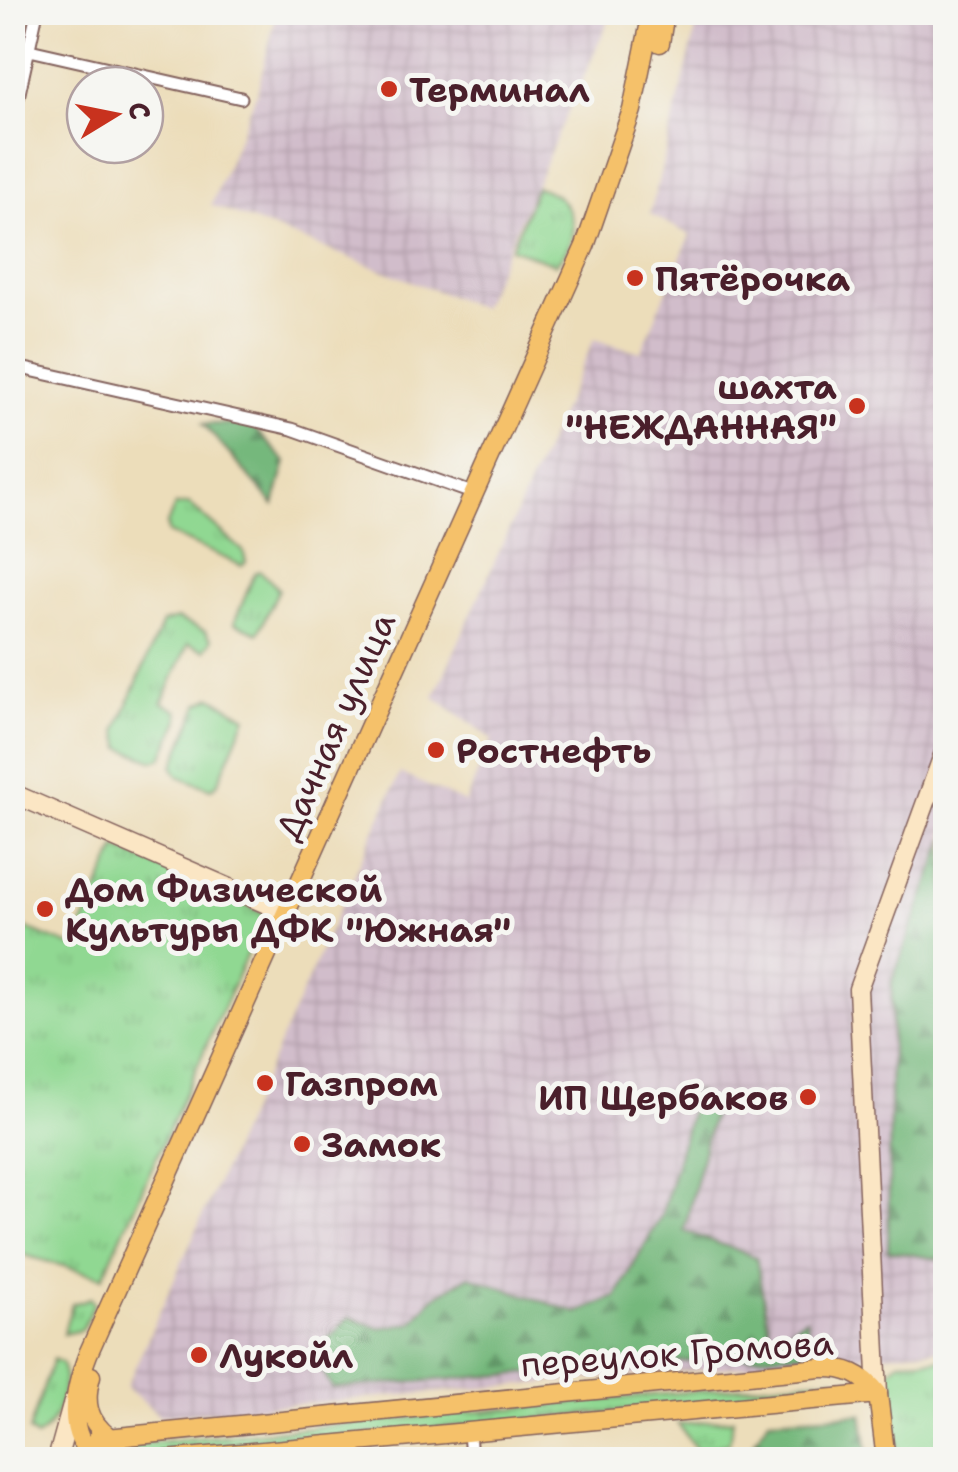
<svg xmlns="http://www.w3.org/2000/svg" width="958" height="1472" font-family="'Shantell Sans',sans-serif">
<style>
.industrial{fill:url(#industrial-grid)}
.grass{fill:url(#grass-tufts);stroke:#6d7c5e;stroke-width:2.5}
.forest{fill:url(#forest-firs);stroke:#5f6c54;stroke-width:2.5}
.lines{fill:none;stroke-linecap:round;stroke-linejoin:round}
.street-casing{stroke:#83625d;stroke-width:15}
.secondary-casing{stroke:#83625d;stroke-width:21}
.primary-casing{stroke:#83625d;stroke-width:21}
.street{stroke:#fff;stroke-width:11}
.secondary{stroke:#fbe6c4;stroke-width:18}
.primary{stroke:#f5c16b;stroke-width:18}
.poi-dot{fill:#c8321e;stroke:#f6f6f2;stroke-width:4}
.labels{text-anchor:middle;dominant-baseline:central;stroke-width:10;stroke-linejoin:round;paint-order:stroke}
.poi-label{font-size:35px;font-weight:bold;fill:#4a1f2b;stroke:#f6f6f2;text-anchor:start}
.street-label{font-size:35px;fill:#4a1f2b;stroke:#f6f6f2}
</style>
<defs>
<pattern id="industrial-grid" width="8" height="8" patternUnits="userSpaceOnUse" patternTransform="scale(2.5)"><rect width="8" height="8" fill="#d1bdcb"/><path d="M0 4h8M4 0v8" fill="none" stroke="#b5a2ae"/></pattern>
<pattern id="grass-tufts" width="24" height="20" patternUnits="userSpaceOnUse" patternTransform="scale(2.5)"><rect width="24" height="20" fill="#90d892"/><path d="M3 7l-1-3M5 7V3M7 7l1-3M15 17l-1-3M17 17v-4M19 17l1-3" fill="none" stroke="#7eb97e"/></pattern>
<pattern id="forest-firs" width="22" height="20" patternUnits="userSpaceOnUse" patternTransform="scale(2.5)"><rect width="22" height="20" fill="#74b87c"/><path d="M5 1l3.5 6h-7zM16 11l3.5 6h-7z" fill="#619566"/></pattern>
</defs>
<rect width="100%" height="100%" fill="#f6f6f2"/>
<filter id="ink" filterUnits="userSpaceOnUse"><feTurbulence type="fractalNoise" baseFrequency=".01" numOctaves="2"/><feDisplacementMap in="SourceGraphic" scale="20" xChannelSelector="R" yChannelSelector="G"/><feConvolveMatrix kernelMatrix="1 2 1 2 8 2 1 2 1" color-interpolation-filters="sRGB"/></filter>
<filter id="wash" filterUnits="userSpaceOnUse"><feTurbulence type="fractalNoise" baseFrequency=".0048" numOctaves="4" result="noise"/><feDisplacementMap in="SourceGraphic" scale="40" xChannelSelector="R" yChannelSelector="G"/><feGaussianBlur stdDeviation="2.25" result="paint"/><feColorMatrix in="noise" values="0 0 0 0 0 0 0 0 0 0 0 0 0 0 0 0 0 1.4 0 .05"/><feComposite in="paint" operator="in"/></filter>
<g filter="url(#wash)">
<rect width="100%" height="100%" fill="#ecddba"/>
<!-- industrial -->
<path class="industrial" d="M277,12L612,13L481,308L211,205L257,92Z
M700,13H945V1349L160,1416L126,1387L400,773L465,803L492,739L434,697L594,339L641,352L690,235L650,214Z"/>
<!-- grass -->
<path class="grass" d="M536,187C575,195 585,238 555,264L511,248Z
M189,504L243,551L246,562L242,566L168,533L167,524L175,506Z
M260,571L279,589L258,633L234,623L255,573Z
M177,619L205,631L212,640L205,650L188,644L162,703L178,711L179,720L162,758L154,761L122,748L117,730L162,623Z
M212,697L246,717L218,783L211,789L178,776L173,767L199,704Z
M117,848L265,914L103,1277L13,1252L12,923L73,947Z
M91,1298L94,1304L82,1330L63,1334L72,1304Z
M53,1359L62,1363C70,1384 56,1428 36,1437L29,1431Z
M945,1359V1459H900L884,1376L900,1361Z
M833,1378L834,1391L115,1458L114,1446Z
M733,1419L729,1443L697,1450L678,1424Z"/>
<!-- forest -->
<path class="forest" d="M203,424H250L286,462L274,505Z
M945,839V1260L888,1251L892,981Z
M696,1091L713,1112L684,1231L756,1257L771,1341L806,1318L809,1352L332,1388L313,1352L350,1317L378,1328L412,1323L433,1298L469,1276L577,1313L616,1297L662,1214Z
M862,1414L869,1459H764L753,1443L769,1419Z"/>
</g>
<g filter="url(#ink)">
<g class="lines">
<!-- street casing -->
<g class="street-casing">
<path id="street" d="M12,46L241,98
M12,125L37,12
M12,366L292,429L475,494
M469,1431L471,1460"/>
</g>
<!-- secondary casing -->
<g class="secondary-casing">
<path id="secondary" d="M12,793L287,913
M878,1394L858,989L946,747
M57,1460L73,1402"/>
</g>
<!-- primary casing -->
<g class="primary-casing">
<path id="primary" d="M660,43L665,12
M91,1376C84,1402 87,1420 109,1437
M878,1394L886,1460
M97,1439L821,1368C846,1367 863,1374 878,1394L165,1460
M97,1460C63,1434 75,1388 88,1354L585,246L632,110L652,12"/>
</g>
<!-- street -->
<use href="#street" class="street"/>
<!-- secondary -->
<use href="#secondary" class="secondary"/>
<!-- primary -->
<use href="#primary" class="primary"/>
</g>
</g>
<!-- markers -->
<g class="poi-dot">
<circle cx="389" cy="89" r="10"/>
<circle cx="635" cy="278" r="10"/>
<circle cx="857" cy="406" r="10"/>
<circle cx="436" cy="750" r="10"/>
<circle cx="45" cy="909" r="10"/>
<circle cx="265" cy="1083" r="10"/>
<circle cx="808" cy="1097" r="10"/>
<circle cx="302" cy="1144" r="10"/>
<circle cx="199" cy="1355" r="10"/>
</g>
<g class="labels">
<!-- poi labels -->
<g class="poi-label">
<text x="409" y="89">Терминал</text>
<text x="655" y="278">Пятёрочка</text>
<text x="837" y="386" text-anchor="end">шахта<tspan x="837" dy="40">"НЕЖДАННАЯ"</tspan></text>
<text x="456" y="750">Ростнефть</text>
<text x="65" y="889">Дом Физической<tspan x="65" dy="40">Культуры ДФК "Южная"</tspan></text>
<text x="285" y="1083">Газпром</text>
<text x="788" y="1097" text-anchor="end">ИП Щербаков</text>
<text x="322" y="1144">Замок</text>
<text x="219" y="1355">Лукойл</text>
</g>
<!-- street labels -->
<g class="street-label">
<text transform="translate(335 726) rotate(-66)">Дачная улица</text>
<text transform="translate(677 1353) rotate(-4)">переулок Громова</text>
</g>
</g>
<!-- margin -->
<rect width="958" height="1472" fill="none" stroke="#f6f6f2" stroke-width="50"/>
<!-- north arrow -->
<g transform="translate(115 115) rotate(80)"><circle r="48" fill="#f6f6f2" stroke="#b1a0a2" stroke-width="2.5"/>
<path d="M0-8L18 38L0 25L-18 38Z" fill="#c8321e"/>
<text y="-15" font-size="28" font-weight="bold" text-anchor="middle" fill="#4a1f2b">С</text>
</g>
</svg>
